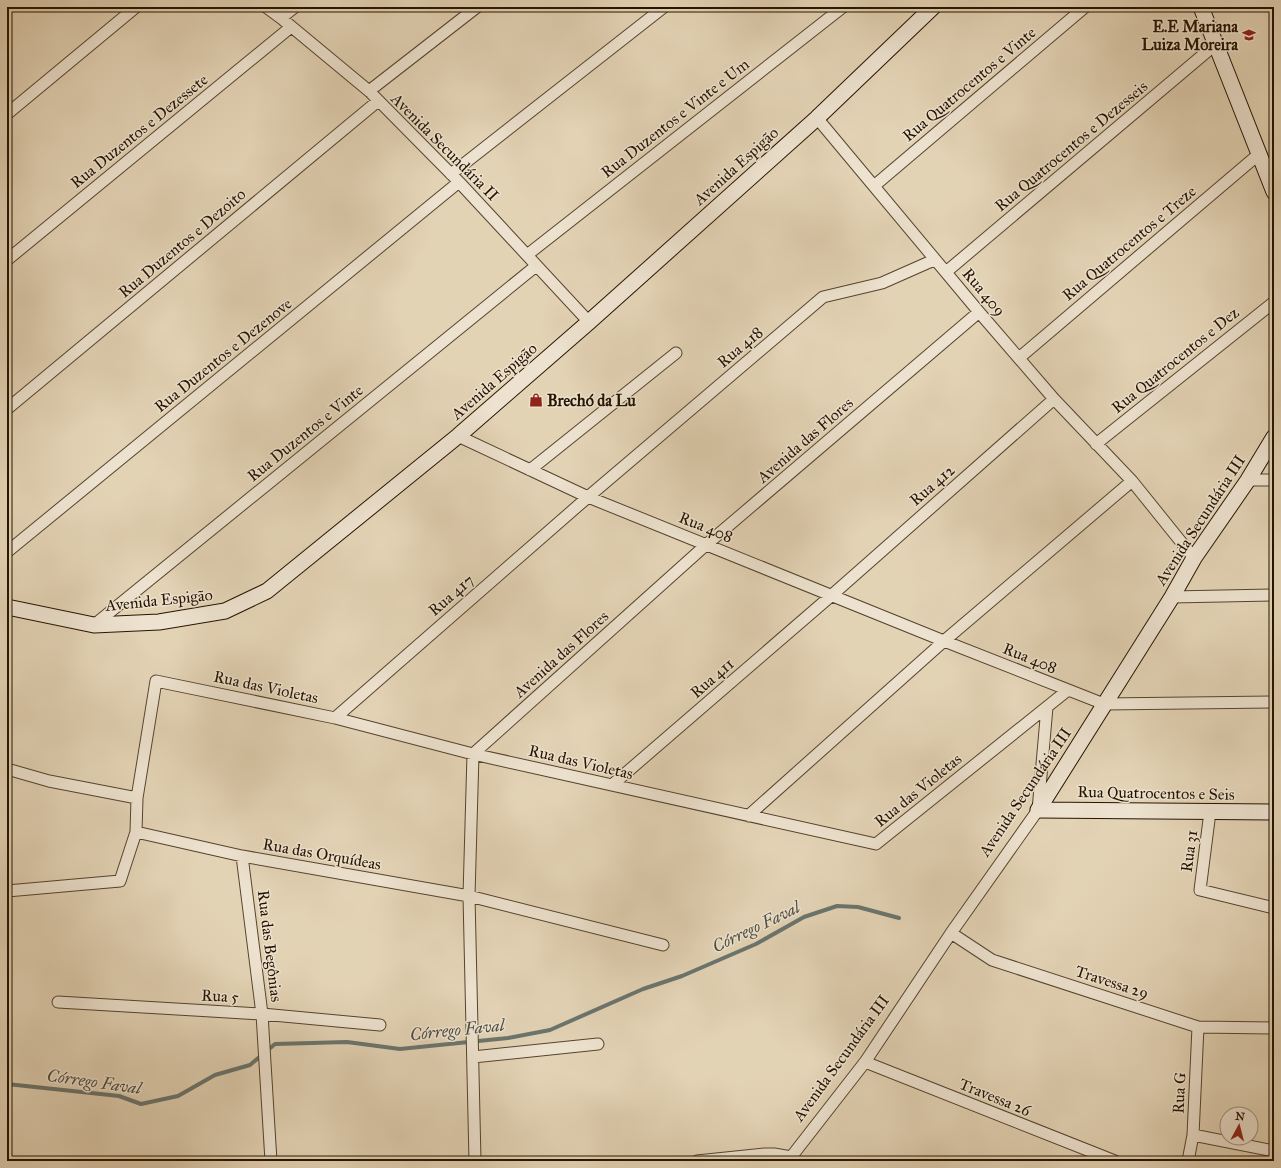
<svg xmlns="http://www.w3.org/2000/svg" width="1281" height="1168" font-family="'IM FELL Great Primer',serif">
<style>
.lines{fill:none;stroke-linecap:round;stroke-linejoin:round}
.stream{stroke:#6a756e;stroke-width:4}
.street-casing{stroke:#54442d;stroke-width:13}
.secondary-casing{stroke:#251400;stroke-width:17}
.street{stroke:#ede2cf;stroke-width:11}
.secondary{stroke:#ede2cf;stroke-width:15}
.labels{text-anchor:middle;dominant-baseline:central;stroke-width:3;stroke-linejoin:round;paint-order:stroke}
.poi-label{font-size:16px;font-weight:bold;fill:#251400;stroke:#ede2cf;text-anchor:end}
.street-label{font-size:16px;fill:#251400;stroke:#ede2cf}
.water-label{font-size:17px;font-style:italic;fill:#4d4d40;stroke:#ede2cf}
</style>
<rect width="100%" height="100%" fill="#e3d3b5"/>
<filter id="stains"><feTurbulence type="fractalNoise" baseFrequency=".005" numOctaves="4"/><feColorMatrix values="0 0 0 0 .2 0 0 0 0 .09 0 0 0 0 .02 0 0 0 .5 -.17"/></filter>
<radialGradient id="worn" r=".72"><stop offset=".6" stop-color="#630" stop-opacity="0"/><stop offset="1" stop-color="#630" stop-opacity=".3"/></radialGradient>
<g class="lines">
<!-- stream -->
<path class="stream" d="M7,1084L119,1096L141,1104L178,1096L215,1075L250,1065L275,1044L347,1042L400,1049L508,1038L550,1030L643,989L682,976L756,944L804,917L837,906L858,907L899,918"/>
<!-- street casing -->
<g class="street-casing">
<path id="street" d="M266,7L281,18L369,91L459,182L589,322
M281,18L295,7
M369,91L477,7
M7,114L136,7
M817,118L979,312L1054,399L1132,481L1194,558
M451,174L664,7
M874,186L1085,7
M527,255L843,7
M7,260L291,27
M946,272L1216,44
M1019,358L1259,154
M7,409L378,101
M458,436L588,497L944,641L1104,704L1274,702
M1096,444L1274,302
M530,470L676,353
M1248,480H1274
M7,552L459,182
M1172,597L1274,595
M94,625L536,266
M335,718L588,497L823,297L882,283L934,260
M7,769L49,781L137,798
M612,785L832,595L1054,399
M1210,812L1200,890L1274,908
M748,816L944,641L1132,481
M136,832L242,856L469,896L663,945
M242,856L262,1014L271,1161
M7,891L120,881L136,832L137,798L156,681L335,718L473,754L876,844L1068,690
M951,933L992,960L1198,1027L1274,1028
M58,1002L262,1014L380,1025
M473,1057L598,1044
M865,1062L1115,1161
M1193,1135L1274,1151
M475,1161L469,896L473,754L707,544L979,312
M697,1161L765,1154H774L791,1157
M788,1161L865,1062L951,933L1038,810L1047,707
M1188,1161L1193,1135L1198,1027"/>
</g>
<!-- secondary casing -->
<g class="secondary-casing">
<path id="secondary" d="M1201,7L1274,192
M7,607L94,625L159,622L225,611L267,591L458,436L589,322L817,118L933,7
M1038,810L1172,597L1194,558L1248,480L1274,437
M1038,810L1274,812"/>
</g>
<!-- street -->
<use href="#street" class="street"/>
<!-- secondary -->
<use href="#secondary" class="secondary"/>
</g>
<!-- icons -->
<defs>
<g id="school-bare" transform="scale(1.08)"><path d="M0-5L7-2L0 1L-7-2ZM-4 1L0 2.5L4 1V4Q0 6-4 4Z" fill="#8f2418" stroke="#ede2cf" stroke-width="2.5" paint-order="stroke"/></g>
<g id="shop-bare" transform="scale(1.08)"><path d="M-5-2.5h2.3a2.7 3.5 0 0 1 5.4 0H5L5.5 6h-11ZM-1.5-2.5h3a1.5 2.3 0 0 0-3 0Z" fill="#8f2418" stroke="#ede2cf" stroke-width="2.5" paint-order="stroke"/></g>
</defs>
<g fill-rule="evenodd">
<use href="#school-bare" x="1249" y="35"/>
<use href="#shop-bare" x="536" y="400"/>
</g>
<g class="labels">
<!-- poi labels -->
<g class="poi-label">
<text x="1238" y="26">E.E Mariana<tspan x="1238" dy="18">Luiza Moreira</tspan></text>
<text x="547" y="400" text-anchor="start">Brechó da Lu</text>
</g>
<!-- street labels -->
<g class="street-label">
<text transform="translate(969 84) rotate(-40)">Rua Quatrocentos e Vinte</text>
<text transform="translate(675 118) rotate(-38)">Rua Duzentos e Vinte e Um</text>
<text transform="translate(139 131) rotate(-39)">Rua Duzentos e Dezessete</text>
<text transform="translate(1071 146) rotate(-40)">Rua Quatrocentos e Dezesseis</text>
<text transform="translate(445 147) rotate(45)">Avenida Secundária II</text>
<text transform="translate(736 166) rotate(-42)">Avenida Espigão</text>
<text transform="translate(182 243) rotate(-40)">Rua Duzentos e Dezoito</text>
<text transform="translate(1129 243) rotate(-40)">Rua Quatrocentos e Treze</text>
<text transform="translate(984 292) rotate(50)">Rua 409</text>
<text transform="translate(740 347) rotate(-40)">Rua 418</text>
<text transform="translate(223 355) rotate(-39)">Rua Duzentos e Dezenove</text>
<text transform="translate(1175 360) rotate(-39)">Rua Quatrocentos e Dez</text>
<text transform="translate(494 381) rotate(-41)">Avenida Espigão</text>
<text transform="translate(305 433) rotate(-39)">Rua Duzentos e Vinte</text>
<text transform="translate(805 440) rotate(-41)">Avenida das Flores</text>
<text transform="translate(932 485) rotate(-41)">Rua 412</text>
<text transform="translate(1200 520) rotate(-57)">Avenida Secundária III</text>
<text transform="translate(706 527) rotate(22)">Rua 408</text>
<text transform="translate(451 595) rotate(-41)">Rua 417</text>
<text transform="translate(159 600) rotate(-6)">Avenida Espigão</text>
<text transform="translate(561 654) rotate(-42)">Avenida das Flores</text>
<text transform="translate(1030 658) rotate(22)">Rua 408</text>
<text transform="translate(712 678) rotate(-41)">Rua 411</text>
<text transform="translate(266 687) rotate(12)">Rua das Violetas</text>
<text transform="translate(581 762) rotate(13)">Rua das Violetas</text>
<text transform="translate(918 790) rotate(-39)">Rua das Violetas</text>
<text transform="translate(1025 792) rotate(-56)">Avenida Secundária III</text>
<text transform="translate(1156 793) rotate(1)">Rua Quatrocentos e Seis</text>
<text transform="translate(1189 851) rotate(-82)">Rua 31</text>
<text transform="translate(322 854) rotate(10)">Rua das Orquídeas</text>
<text transform="translate(270 946) rotate(83)">Rua das Begônias</text>
<text transform="translate(1112 982) rotate(18)">Travessa 29</text>
<text transform="translate(220 996) rotate(3)">Rua 5</text>
<text transform="translate(841 1058) rotate(-54)">Avenida Secundária III</text>
<text transform="translate(1179 1093) rotate(-87)">Rua G</text>
<text transform="translate(995 1097) rotate(22)">Travessa 26</text>
</g>
<!-- water labels -->
<g class="water-label">
<text transform="translate(756 927) rotate(-26)">Córrego Faval</text>
<text transform="translate(457 1030) rotate(-6)">Córrego Faval</text>
<text transform="translate(94 1082) rotate(8)">Córrego Faval</text>
</g>
</g>
<!-- margin -->
<rect width="1281" height="1168" fill="none" stroke="#e3d3b5" stroke-width="24"/>
<rect x="8" y="8" width="1265" height="1152" fill="none" stroke="#251400" stroke-width="2"/>
<rect x="12" y="12" width="1257" height="1144" fill="none" stroke="#251400"/>
<!-- north arrow -->
<g transform="translate(1239 1126) rotate(7)"><circle r="19" fill="#ede2cf" stroke="#9d907c"/>
<path d="M0-3L7 15L0 10L-7 15Z" fill="#8f2418"/>
<text y="-6" font-size="11" font-weight="bold" text-anchor="middle" fill="#251400">N</text>
</g>
<rect width="100%" height="100%" filter="url(#stains)"/>
<rect width="100%" height="100%" fill="url(#worn)"/>
</svg>
